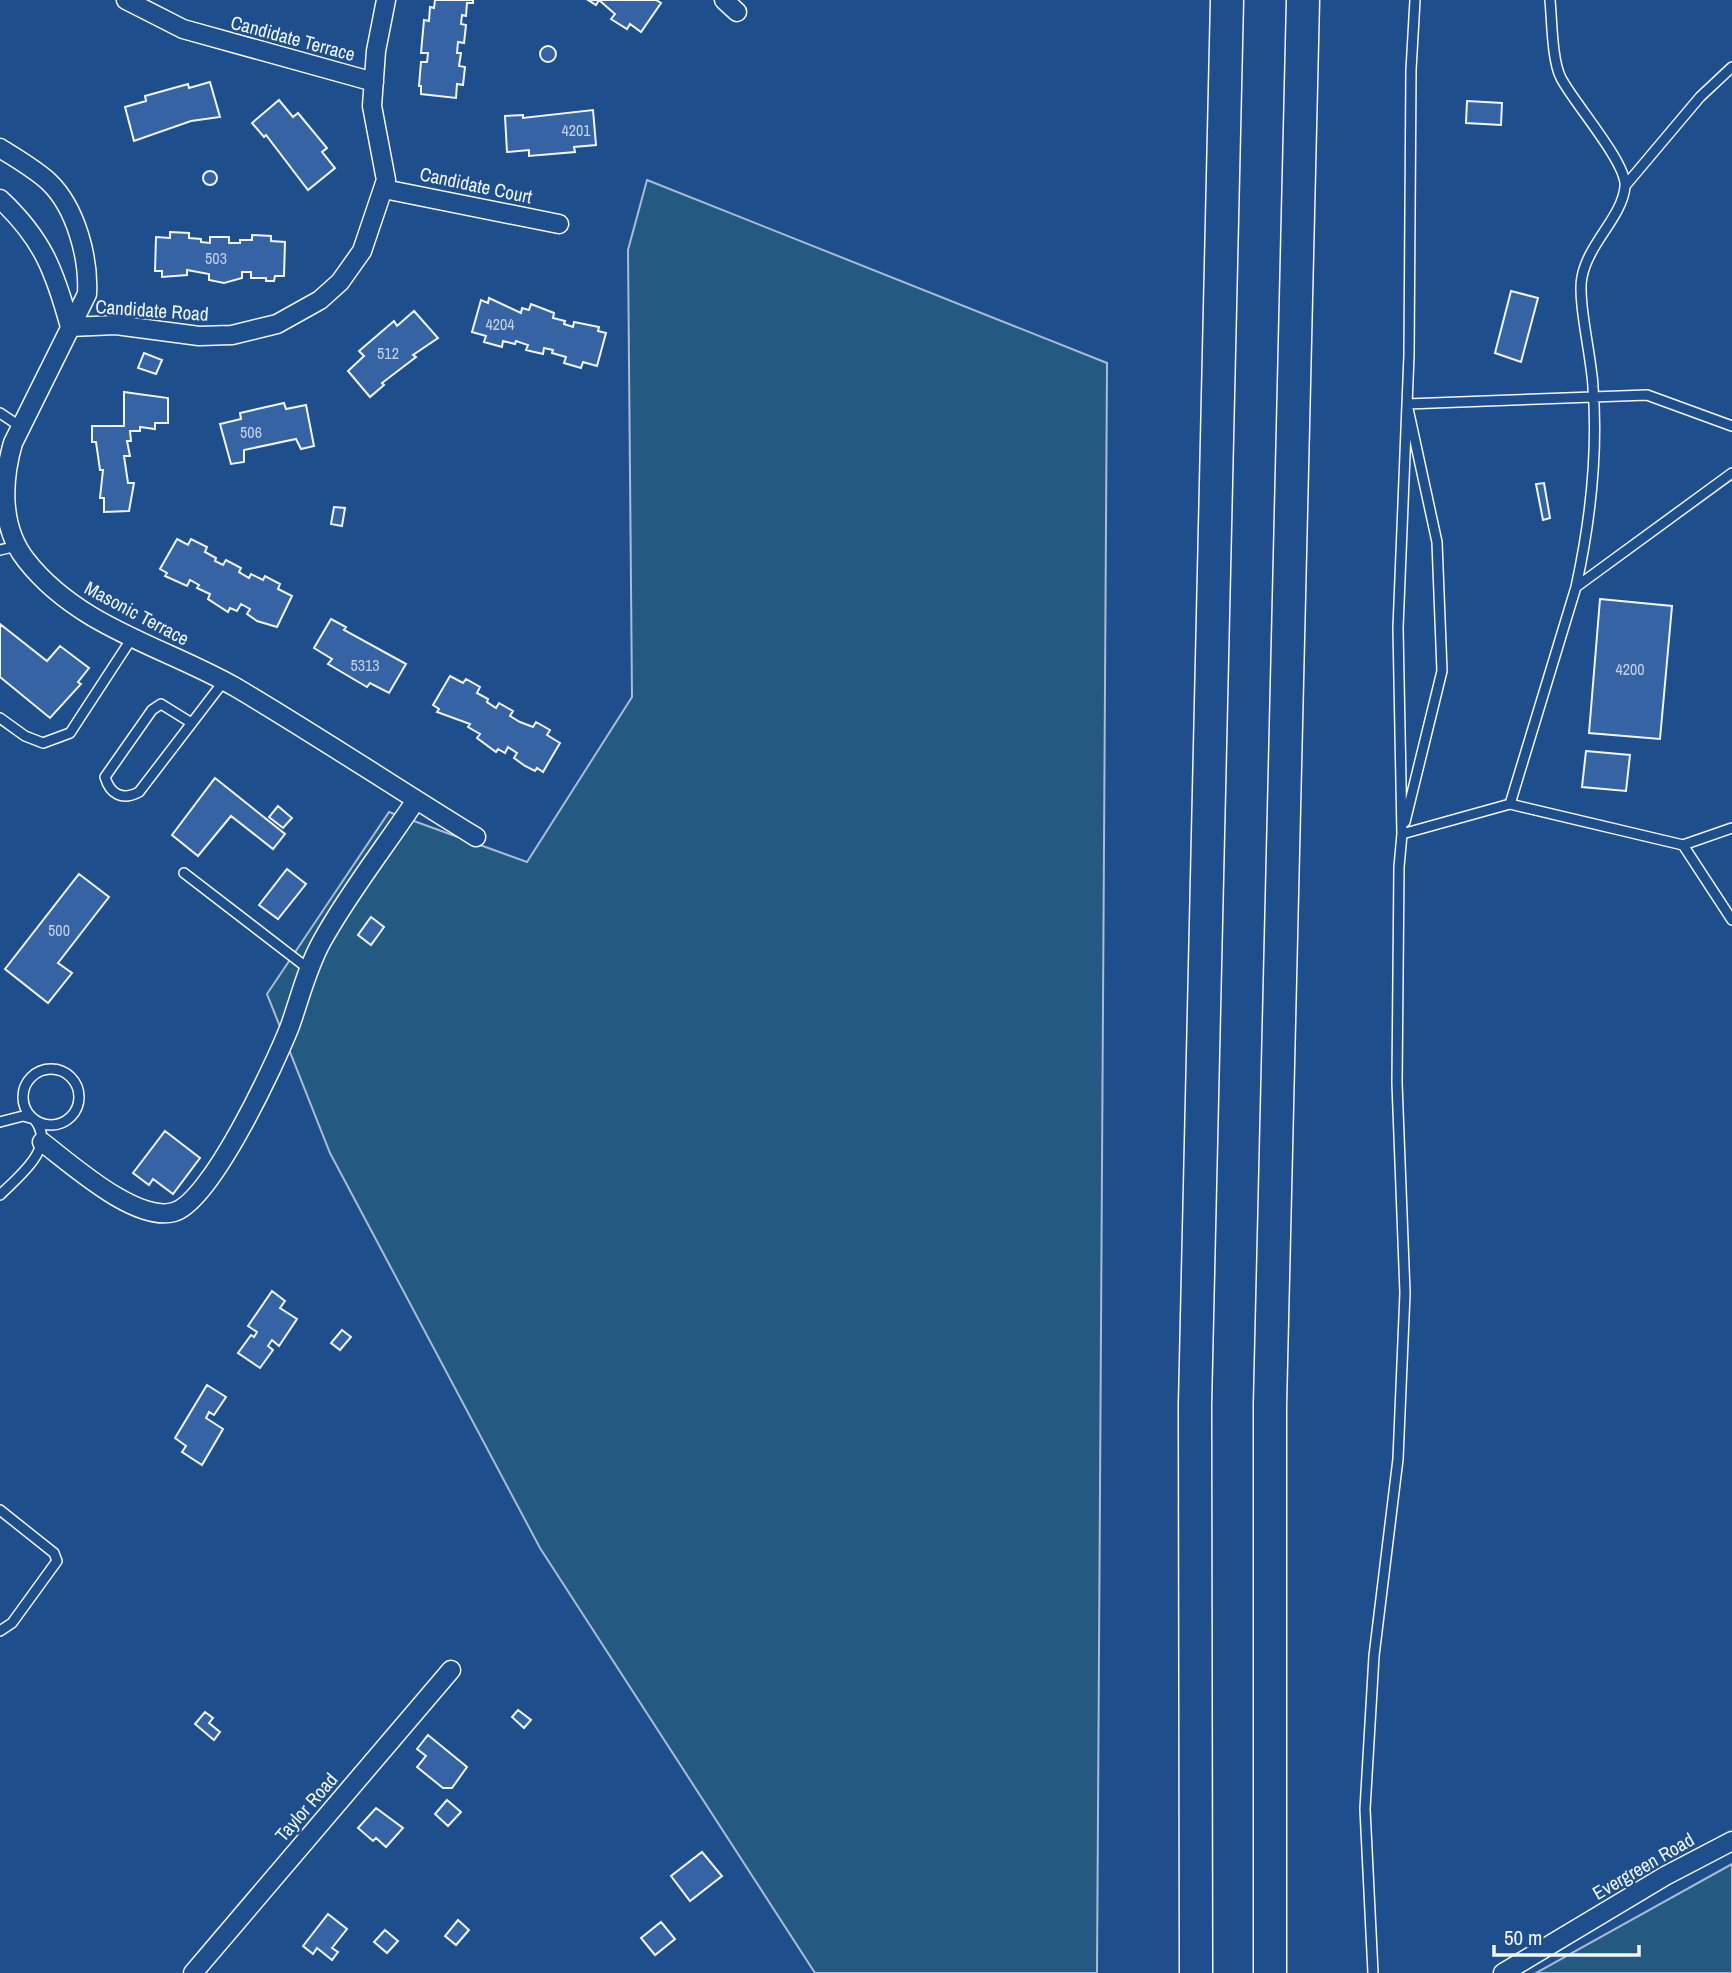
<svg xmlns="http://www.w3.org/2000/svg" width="1732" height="1973" font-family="'Archivo Narrow',sans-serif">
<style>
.green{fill:#245a82;stroke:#a8bbd7;stroke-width:2}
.building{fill:#3563a3;stroke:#f2f6ff;stroke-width:2}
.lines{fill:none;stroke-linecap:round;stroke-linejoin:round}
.lane-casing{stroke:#f2f6ff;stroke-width:12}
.street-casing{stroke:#f2f6ff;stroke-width:21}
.highway-casing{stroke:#f2f6ff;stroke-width:35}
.lane{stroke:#1f4e8c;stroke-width:9}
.street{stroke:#1f4e8c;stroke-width:18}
.highway{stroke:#1f4e8c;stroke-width:32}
.labels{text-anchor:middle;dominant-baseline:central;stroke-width:5;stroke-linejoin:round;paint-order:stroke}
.number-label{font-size:16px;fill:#c3d1e8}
.street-label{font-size:19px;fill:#f2f6ff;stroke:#1f4e8c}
</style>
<rect width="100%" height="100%" fill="#1f4e8c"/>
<!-- green -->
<path class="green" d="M647,180L1107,363L1097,1973H815L540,1548L330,1153L267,994L389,812L527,862L632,697L628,250Z
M1732,1864V1973H1536Z"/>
<!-- building -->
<path class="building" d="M435,0H473V3H467L466,16L462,15L461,24L466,25L464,43L458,42L457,53H461L459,66L465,67L463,85L457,84L456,98L421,94V86H419L421,62H427L428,53H421L424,20L429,21L430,7L434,8Z
M588,0H656L661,3L641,32L630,24L627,29L611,19L615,14L599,0L596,5Z
M540 54a8 8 0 1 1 16 0a8 8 0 1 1-16 0Z
M210,82L220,117L191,121L134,141L125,107L146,101L145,96L188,84L189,88Z
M279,100L293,117L298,113L327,148L322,152L335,168L308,190L266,135L264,137L252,123Z
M1467,101L1502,103L1501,125L1466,123Z
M593,110L596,145L574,147L575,152L529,156V150L507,152L505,116L523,115V118Z
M203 178a7 7 0 1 1 14 0a7 7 0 1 1-14 0Z
M170,232L189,233V238L201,239V242L210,243V237H229V243H240V240H252V235L271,236V241L285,242L284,276H275L274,281H266V278H251V272H242V278L224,283L209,280V274L187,270V275L162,277V271H155L156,237L170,238Z
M1511,291L1538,298L1521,362L1495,353Z
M489,298L521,313L522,308L529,310L531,304L554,313L553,318L565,321L564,324L573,327L574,322L599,327L598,331L606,333L597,366L583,362L581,368L564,363L566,357L552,353L553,350L544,348L543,354L526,350L528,345L516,341L515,344L503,341L502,347L484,342L486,336L472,332L481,300L488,303Z
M414,311L438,338L413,355L416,357L382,383L384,385L370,397L348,371L364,356L359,351L394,321L397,326Z
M144,353L162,360L156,374L138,368Z
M124,392L168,398V423H155V429L140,427V431H130L131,441H127L130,456H124L128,483H134L129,511L104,512V498H100L103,470H100L96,442H92V426H124Z
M284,403L286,409L306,405L314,446L301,449L296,439L244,450V462L231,464L220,424L241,419L240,413Z
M1544,483L1550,518L1543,520L1536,484Z
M334,507L345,508L342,526L331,524Z
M177,539L188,545L191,539L207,547L205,552L216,558L215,561L223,565L226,560L241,568L239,572L249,578L251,574L263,580L265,576L280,584L278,589L292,596L277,627L257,621L247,614L250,609L241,604L237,611L230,608L228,612L208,599L210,594L197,588L199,585L190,580L187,586L165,576L167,573L160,569Z
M1600,599L1672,606L1660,739L1589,733Z
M331,619L346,627L344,630L406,664L389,693L370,683L367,687L328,664L332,659L314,648Z
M0,624L47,661L60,646L89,668L78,682L81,684L50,718L0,677Z
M450,676L463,683L466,679L480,687L477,693L488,699L487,702L496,708L499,703L513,711L510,716L520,722L533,727L536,722L550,730L547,735L560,743L543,772L537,768L535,771L525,766L514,758L517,753L508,747L505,753L498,749L496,752L477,738L480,734L468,727L470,724L437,712L439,709L433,705Z
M1586,751L1630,755L1626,791L1582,787Z
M215,778L285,834L273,849L231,816L198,856L172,835Z
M278,806L292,818L283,828L269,817Z
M287,869L306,884L278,919L259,905Z
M79,874L109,897L58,963L72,973L48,1003L5,969Z
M371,917L384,927L371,945L358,935Z
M165,1131L200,1158L173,1194L153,1179L149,1185L133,1173Z
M272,1291L285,1301L280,1308L297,1319L279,1346L272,1340L268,1346L273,1350L260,1368L238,1353L251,1335L254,1337L257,1332L248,1326Z
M342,1330L351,1337L340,1350L331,1343Z
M207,1385L226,1397L214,1415L209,1412L206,1418L223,1429L202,1465L182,1452L186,1446L175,1438Z
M518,1710L531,1720L524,1728L512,1717Z
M205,1712L213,1718L209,1723L220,1732L214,1740L195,1724Z
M428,1735L467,1767L452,1788H443L417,1767L426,1756L417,1749Z
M447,1800L461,1812L448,1826L435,1814Z
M376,1808L403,1828L386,1847L376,1838L373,1841L358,1828Z
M702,1852L722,1876L690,1901L671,1876Z
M328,1914L347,1929L332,1948L338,1952L332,1960L317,1948L313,1954L303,1946Z
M458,1920L469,1930L456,1945L445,1936Z
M661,1922L675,1939L655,1955L641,1938Z
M385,1930L398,1941L387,1953L374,1942Z"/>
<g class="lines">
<!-- lane casing -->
<g class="lane-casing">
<path id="lane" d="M1625,186L1700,97L1732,67
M0,413L21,427
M0,550L17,546
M1576,587L1732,473
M0,718L25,736L43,743L70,733L132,638
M190,722L161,704L152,710L105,777C110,794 122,801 139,792L224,681
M1510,804L1683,845L1732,828
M1405,822L1442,671L1437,542L1407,404L1647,395L1732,426
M1402,834L1398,628L1409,355L1411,70L1415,0
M1683,845L1732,920
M184,873L310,970
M23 1097a28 28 0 1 1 56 0a28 28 0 1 1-56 0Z
M0,1122L23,1116L34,1119C58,1147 19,1176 0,1195
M0,1510L54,1553L57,1561L12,1623L0,1631
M1373,1973L1365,1809L1374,1656L1398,1459L1405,1293L1397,1083L1399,867L1402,834L1510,804L1576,587C1590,523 1598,453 1593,387C1592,360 1577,299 1582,277C1588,244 1622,217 1625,187C1628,164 1573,102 1561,78C1552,61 1552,21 1550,0"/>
</g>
<!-- street casing -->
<g class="street-casing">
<path id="street" d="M126,0L183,29L374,82
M724,0L737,12
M0,148C17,159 35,169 49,182C76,208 89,258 87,294L13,443C2,481 0,527 26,560C79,628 166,647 237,688C318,736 396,788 476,837
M384,189L559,224
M0,199C43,239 55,272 70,327
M70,327L116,325L199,336L232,335L277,324L320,300L340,282L362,251L386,180L372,106L376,51L386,0
M42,1142C71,1164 136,1223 174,1212C211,1202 275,1064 290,1026C300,998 307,968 322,941C349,892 385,847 416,800
M193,1973L451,1670
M1503,1973L1665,1876L1732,1841"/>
</g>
<!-- highway casing -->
<g class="highway-casing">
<path id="highway" d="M1196,1973L1195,1405L1227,0
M1270,1973V1405L1303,0"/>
</g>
<!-- lane -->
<use href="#lane" class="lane"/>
<!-- street -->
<use href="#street" class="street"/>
<!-- highway -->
<use href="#highway" class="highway"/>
</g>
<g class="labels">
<!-- number labels -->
<g class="number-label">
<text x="576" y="130">4201</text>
<text x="216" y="258">503</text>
<text x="500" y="324">4204</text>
<text x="388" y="353">512</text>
<text x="251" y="432">506</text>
<text x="365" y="665">5313</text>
<text x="1630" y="669">4200</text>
<text x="59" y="930">500</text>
</g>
<!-- street labels -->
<g class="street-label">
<text transform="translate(293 38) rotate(15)">Candidate Terrace</text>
<text transform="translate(476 185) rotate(12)">Candidate Court</text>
<text transform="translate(152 310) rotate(4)">Candidate Road</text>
<text transform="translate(137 613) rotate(28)">Masonic Terrace</text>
<text transform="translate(306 1807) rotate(-49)">Taylor Road</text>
<text transform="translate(1643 1866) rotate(-30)">Evergreen Road</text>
</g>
</g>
<!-- scale -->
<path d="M1494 1945v10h145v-10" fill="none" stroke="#f2f6ff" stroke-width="3.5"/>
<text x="1504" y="1945" font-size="21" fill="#f2f6ff" stroke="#1f4e8c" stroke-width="5" paint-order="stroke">50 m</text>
</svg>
